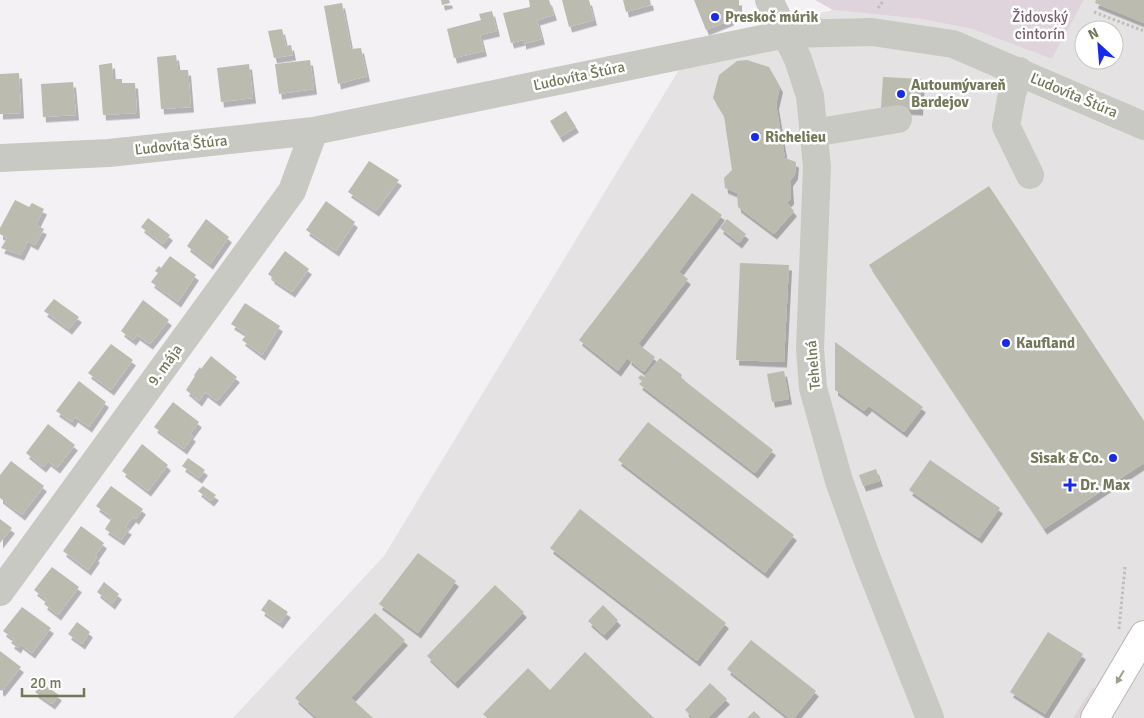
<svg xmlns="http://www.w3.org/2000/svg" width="1144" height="718" font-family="Signika,sans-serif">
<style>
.built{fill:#e4e2e3;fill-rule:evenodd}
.green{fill:#dfd4dc}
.building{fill:#bbbbaf;filter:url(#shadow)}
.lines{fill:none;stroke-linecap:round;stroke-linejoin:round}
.major-casing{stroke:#babcb3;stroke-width:30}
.path{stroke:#bebfb9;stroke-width:3;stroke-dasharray:2.5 2.5;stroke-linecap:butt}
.minor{stroke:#c8c9c2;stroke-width:28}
.major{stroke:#fff;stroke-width:28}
.oneway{fill:#9ea08c}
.poi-dot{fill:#1829ee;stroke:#fff;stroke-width:2}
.labels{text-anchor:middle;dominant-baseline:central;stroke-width:5;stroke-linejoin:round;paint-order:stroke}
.poi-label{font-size:15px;font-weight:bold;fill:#74785a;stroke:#fff;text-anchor:start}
.park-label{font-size:15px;fill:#7b616e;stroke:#fff}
.street-label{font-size:15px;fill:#74785a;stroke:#fff}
</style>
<defs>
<filter id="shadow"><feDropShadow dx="3" dy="5.5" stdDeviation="0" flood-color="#0004"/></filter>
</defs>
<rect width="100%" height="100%" fill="#f4f1f5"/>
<!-- built -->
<path class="built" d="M1084,0H1144V718H233L384,556L697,40L833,10L921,19L972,29L1052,59ZM1084,30H1114V60H1084Z"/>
<!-- green -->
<path class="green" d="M815,0H1084L1052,59L972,29L921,19L833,10Z
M1092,688L1095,689L1079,718H1073Z"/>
<!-- building -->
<path class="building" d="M441,0H449L450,3L442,5Z
M529,0H549L554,15L537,20L542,39L523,44V40L511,43L503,13L530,7Z
M562,0H589L594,20L569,27Z
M623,0H650L651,5L626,12Z
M694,0H739V11L729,14L731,20L706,30Z
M1096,0H1144V23L1095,3Z
M342,3L351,49L361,48L367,76L338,84L324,6Z
M492,11L497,31L480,35L484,51L454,58L447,29L481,20L479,14Z
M282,29L286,46L291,45L293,55L274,58L268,31Z
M176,55L178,70H188L191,107L161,109L157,57Z
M310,60L314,89L279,94L275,64Z
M747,60L769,67L780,87L776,104L785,158L796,162L795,174L790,181L791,199L787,203L794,211L774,234L738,207L737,193L725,188L724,178L732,170L724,116L713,98L719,75L737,61Z
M112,63L113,79H122V83H135L137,113L103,115L99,65Z
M249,64L253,98L221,102L217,68Z
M19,73L21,113L0,114V74Z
M883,77L922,79L920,110L881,108Z
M73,82L76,115L43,117L41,84Z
M566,111L576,127L560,137L550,121Z
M369,161L399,180L376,211L348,192Z
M989,186L1144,421V463L1044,529L869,265Z
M692,193L722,215L679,272L688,279L638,344L655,357L644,372L628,359L631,353L618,371L579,340Z
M15,200L29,207L32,203L44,209L36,225L44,229L35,245L28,241L21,255L1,248L7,238L0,234V228Z
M326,201L355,222L336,251L306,230Z
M148,218L170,235L163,244L141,227Z
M206,219L229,237L210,264L187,246Z
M727,219L746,234L739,243L720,228Z
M285,251L309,269L292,292L271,278L272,277L268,274Z
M170,256L196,275L178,302L151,282L158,273L155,271L159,266L161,268Z
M740,263L789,265L784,362L736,360Z
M54,299L79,317L69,329L44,311Z
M143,300L169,320L150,344L137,335L133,340L121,331Z
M245,303L280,326L262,355L242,340L247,334L231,324Z
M835,342L923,407L904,432L869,406L864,411L835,390Z
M111,344L133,360L111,390L88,373Z
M211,356L237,377L217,401L205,392L199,401L186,390L195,376L194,375L200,367L201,369Z
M660,358L682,375L681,378L773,450L755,473L639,384L642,381L638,378L641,375L644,377Z
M784,371L789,399L772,402L767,374Z
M79,381L106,402L89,427L75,417L72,422L56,411Z
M173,402L199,422L190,434L193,436L184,449L154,427Z
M648,422L794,535L765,573L618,460Z
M48,424L75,445L57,468L48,461L43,467L26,453Z
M142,444L168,465L148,491L122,471Z
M188,458L205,470L199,478L182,466Z
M930,460L1000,508L979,538L909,490Z
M11,461L44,486L22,515L0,498V475Z
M876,469L880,481L863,486L859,475Z
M111,486L143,509L136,519L133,517L125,527L129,529L121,540L105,529L112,518L96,506Z
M203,486L216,495L211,501L198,491Z
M580,509L726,623L697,661L550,548Z
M0,519L12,528L0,543Z
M81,526L104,543L95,556L97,557L88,570L63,551Z
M418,553L456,581L418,633L379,604Z
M52,567L79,587L58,615L44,604L47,600L34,590Z
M104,582L119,594L112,604L97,592Z
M495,585L524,612L455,683L427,656Z
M269,599L288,612L280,623L261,610Z
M603,605L618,620L604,635L588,621Z
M22,607L51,628L32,653L20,644L18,648L11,643L14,639L3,631Z
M375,613L405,640L351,698L373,718H317L295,698Z
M77,622L90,632L82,644L68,634Z
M1048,632L1083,654L1045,714L1010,692Z
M751,640L816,691L794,718H789L727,669Z
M0,651L21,667L2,691L0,690Z
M585,652L654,718H487L483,714L528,668L550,690Z
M710,683L727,699L708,718H693L685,710Z
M43,684L59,695L52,704L35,692Z
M754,711L761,718H747Z"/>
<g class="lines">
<!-- major casing -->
<g class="major-casing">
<path id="major" d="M1095,718L1144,635"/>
</g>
<!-- path -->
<path class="path" d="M878,8L884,0
M1094,12L1144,31
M1119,629L1125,567"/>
<!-- minor -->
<path class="minor" d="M769,0L798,59L810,96L817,167L810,349L813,388L839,481L866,556L930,718
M1019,71L1012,94L1006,126L1030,175
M813,133L898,119
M0,158L109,153L314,131L786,34L872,32L953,44L1144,126
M0,592L292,191L314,131"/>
<!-- major -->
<use href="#major" class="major"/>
</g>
<!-- one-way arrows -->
<defs><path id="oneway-solid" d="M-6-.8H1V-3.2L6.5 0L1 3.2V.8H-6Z" transform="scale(1.25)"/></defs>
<use class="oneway" href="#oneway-solid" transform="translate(1120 677) rotate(121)"/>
<!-- markers -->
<g class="poi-dot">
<circle cx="715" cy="17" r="5"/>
<circle cx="901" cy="94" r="5"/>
<circle cx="755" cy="137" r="5"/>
<circle cx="1006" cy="343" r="5"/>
<circle cx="1113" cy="458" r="5"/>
<path d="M1067.5 477.5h5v5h5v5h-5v5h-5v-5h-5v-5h5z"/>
</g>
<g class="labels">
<!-- poi labels -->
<g class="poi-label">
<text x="725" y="17">Preskoč múrik</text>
<text x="911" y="85">Autoumývareň<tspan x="911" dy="17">Bardejov</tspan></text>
<text x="765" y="137">Richelieu</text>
<text x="1016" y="343">Kaufland</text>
<text x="1103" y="458" text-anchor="end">Sisak &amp; Co.</text>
<text x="1080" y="485">Dr. Max</text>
</g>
<!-- park labels -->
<g class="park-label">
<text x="1040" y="17">Židovský<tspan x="1040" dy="17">cintorín</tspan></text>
</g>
<!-- street labels -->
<g class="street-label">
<text transform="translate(579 76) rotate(-12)">Ľudovíta Štúra</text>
<text transform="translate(1074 95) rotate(23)">Ľudovíta Štúra</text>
<text transform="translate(181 145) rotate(-6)">Ľudovíta Štúra</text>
<text transform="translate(165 365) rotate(-54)">9. mája</text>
<text transform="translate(813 365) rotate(-95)">Tehelná</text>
</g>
</g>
<!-- north arrow -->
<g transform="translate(1099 45) rotate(334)"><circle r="24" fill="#ffffff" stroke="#c7c9bd"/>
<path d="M0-4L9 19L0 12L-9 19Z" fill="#1829ee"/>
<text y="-8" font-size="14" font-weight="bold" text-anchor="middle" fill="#74785a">N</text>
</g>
<!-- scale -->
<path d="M22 688v8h62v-8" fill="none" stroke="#74785a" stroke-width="2.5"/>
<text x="30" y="688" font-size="15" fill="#74785a" stroke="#ffffff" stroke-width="4" paint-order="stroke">20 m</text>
</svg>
